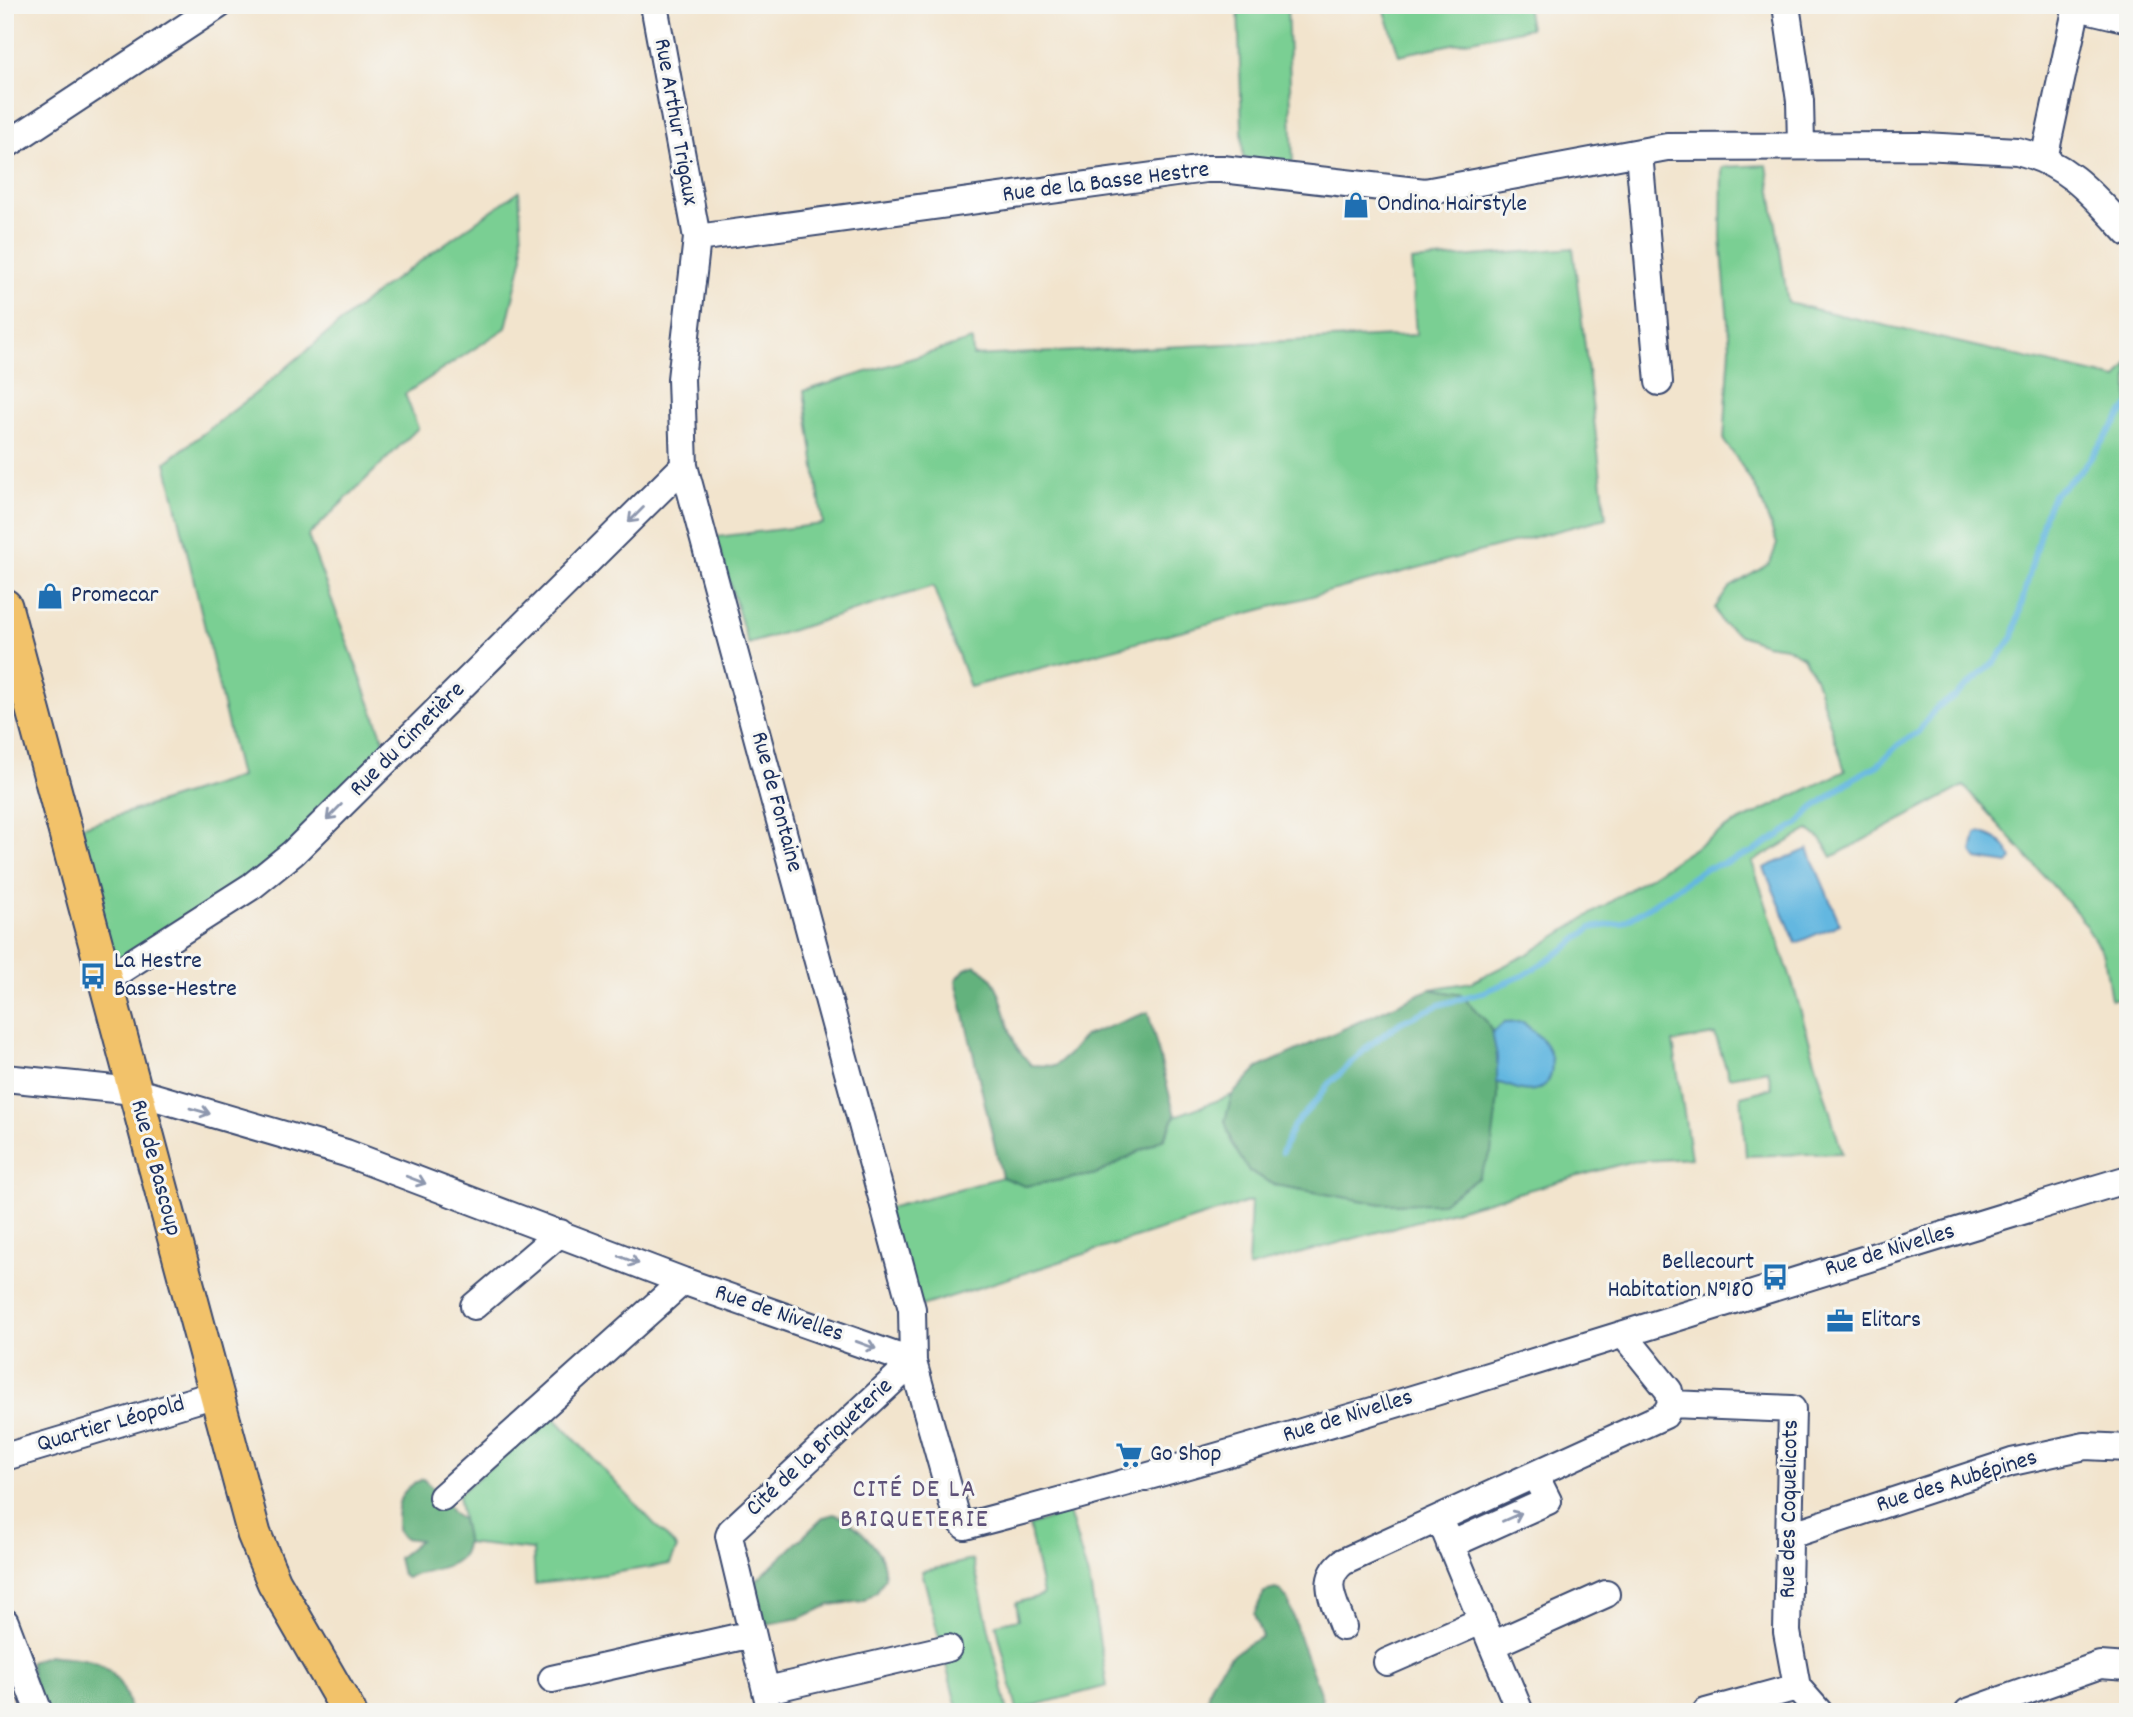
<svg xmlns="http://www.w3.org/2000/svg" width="2133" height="1717" font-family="Dekko,sans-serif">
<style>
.green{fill:#7acf93;stroke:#4a7f78;stroke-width:2}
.forest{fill:#63b27d;stroke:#3f706e;stroke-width:2}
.water{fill:#64b7e0;stroke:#40739f;stroke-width:2}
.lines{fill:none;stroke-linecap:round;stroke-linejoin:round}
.stream{stroke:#64b7e0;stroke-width:6}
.minor-casing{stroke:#3b4a6f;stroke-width:30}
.major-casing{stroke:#3b4a6f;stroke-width:37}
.minor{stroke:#fff;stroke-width:26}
.major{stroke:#f2c26a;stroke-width:33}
.oneway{stroke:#8d97ae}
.labels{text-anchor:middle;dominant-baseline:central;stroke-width:6;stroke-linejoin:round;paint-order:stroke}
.street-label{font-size:24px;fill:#1b2f5e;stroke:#f6f6f2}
.poi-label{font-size:24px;fill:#1b2f5e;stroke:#f6f6f2;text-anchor:start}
.neighbourhood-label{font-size:26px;letter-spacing:2px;fill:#5f5279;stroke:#f6f6f2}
</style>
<rect width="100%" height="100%" fill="#f6f6f2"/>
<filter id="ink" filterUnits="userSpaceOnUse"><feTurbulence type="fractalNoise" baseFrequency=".0143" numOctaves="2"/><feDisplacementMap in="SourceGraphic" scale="14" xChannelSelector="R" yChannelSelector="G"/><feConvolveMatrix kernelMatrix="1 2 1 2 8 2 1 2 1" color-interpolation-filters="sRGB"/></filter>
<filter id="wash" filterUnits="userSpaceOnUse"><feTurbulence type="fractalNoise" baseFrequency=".00686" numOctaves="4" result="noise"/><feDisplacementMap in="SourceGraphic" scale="28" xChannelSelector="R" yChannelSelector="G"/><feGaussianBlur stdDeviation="1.57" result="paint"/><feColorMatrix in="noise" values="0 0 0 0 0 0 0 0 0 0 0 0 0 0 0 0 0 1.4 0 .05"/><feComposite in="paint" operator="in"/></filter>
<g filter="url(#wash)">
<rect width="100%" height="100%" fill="#f2e4cd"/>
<!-- green -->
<path class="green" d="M1238,5H1287L1293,162L1243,158Z
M1383,5H1526L1530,28L1399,55Z
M1767,165L1788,303L2117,379L2128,363V995L2111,1000L2104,955L2079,915L1964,786L1832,857L1822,840L1809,830L1752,862L1794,988L1842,1153L1746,1156L1741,1096L1772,1088L1768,1070L1729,1077L1715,1035L1673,1042L1691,1158L1629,1162L1248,1268L1251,1201L912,1309L885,1209L1002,1177L1025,1186L1097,1174L1164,1138L1175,1116L1232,1095L1225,1121L1249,1171L1275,1185L1382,1204L1442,1202L1478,1178L1498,1097L1497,1082L1520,1089L1504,1023L1492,1032L1487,1022L1461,995L1430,989L1472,982L1530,953L1726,828L1845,771L1815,677L1803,657L1786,647L1765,644L1740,635L1722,623L1715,608L1729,588L1770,563L1777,544L1759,494L1738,460L1724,441L1730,347L1721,238L1722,167Z
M519,191L523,256L506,328L405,394L418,428L308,536L390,757L293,853L105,980L81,827L240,777L166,462L251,397L377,292Z
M1573,248L1606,518L970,687L933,586L748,644L716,537L823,524L804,391L972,340L973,356L1416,335L1411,261Z
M551,1414L677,1548L670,1564L562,1581L535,1584L533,1550L466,1543L458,1495Z
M1069,1512L1090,1584L1107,1686L1017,1710L996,1624L1019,1619L1016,1603L1043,1595L1029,1526Z
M973,1560L1008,1712H958L922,1571C940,1569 956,1563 973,1560Z"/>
<!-- forest -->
<path class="forest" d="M975,965C1007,982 1001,1018 1017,1047C1021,1053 1026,1059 1031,1065L1055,1066L1069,1054L1084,1036L1148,1012L1175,1116L1164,1138L1097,1174L1025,1186L1002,1177L956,980L965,969Z
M1430,989L1461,995L1487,1022L1494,1037L1497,1056L1498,1097L1491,1153L1478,1178L1442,1203L1382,1204L1275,1185L1249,1171L1232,1144L1225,1121L1232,1095L1258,1068Z
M423,1479C429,1485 436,1490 441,1496C449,1505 450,1515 462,1519C463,1526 466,1534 466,1541C466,1572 426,1567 407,1578L402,1575L398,1558L420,1540L403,1538L397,1530C397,1504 397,1490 423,1479Z
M834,1514C851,1519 871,1540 880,1555C884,1562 884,1570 885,1578L877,1591L863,1601L830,1605L800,1618L767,1624L763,1621L754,1587L756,1581L824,1517Z
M1275,1589L1281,1591L1288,1600L1302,1645L1322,1698L1320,1704L1300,1712H1211C1199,1692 1222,1662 1238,1651C1245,1645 1254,1641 1262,1637L1254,1614L1264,1592Z
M48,1655C62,1657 78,1657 92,1661C113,1667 128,1691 130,1712H39L30,1662Z"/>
<!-- water -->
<path class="water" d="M1980,832C1995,837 2007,843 2012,859L2008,864L1977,859L1972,852L1976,833Z
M1808,849L1840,924L1796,943L1764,868Z
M1523,1022C1530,1029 1541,1037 1546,1045C1555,1060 1555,1086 1534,1090C1523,1093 1508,1085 1497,1082V1056L1492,1032L1504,1023Z"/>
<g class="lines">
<!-- stream -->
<path class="stream" d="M1282,1152L1294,1125L1318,1099L1327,1086L1371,1044L1401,1022L1439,1005L1484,992L1524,975L1566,948L1591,928L1622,923L1649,907L1704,869L1731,861L1754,851L1799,823L1812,809L1854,778L1878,765L1898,745L1918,732L1936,708L1954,697L1996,661L2013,637L2045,514L2053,495L2082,470L2128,406"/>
</g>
</g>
<g filter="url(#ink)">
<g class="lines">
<!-- minor casing -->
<g class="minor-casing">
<path id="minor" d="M654,5L697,238L681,379L684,466L912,1309L913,1362L956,1515L965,1526C1356,1424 1740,1295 2128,1179
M1786,5L1800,101L1801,145
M5,146L219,5
M1639,153L1659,382
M2044,159L2075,15L2079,11L2086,9L2128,19
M697,238L1205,169H1222L1425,192L1667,147L1923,146L2017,151C2068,163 2094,196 2128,233
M105,980L252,886L293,853L684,466
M5,1078L134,1091L346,1153L683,1281L913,1362
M474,1306L560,1233
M1671,1404L1792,1409L1787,1632L1797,1687
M5,1457L216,1394
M442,1497L683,1281
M1440,1519L1520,1712
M1790,1535L2012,1462L2085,1446L2128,1448
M1450,1545L1548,1501L1535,1475
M5,1622L39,1712
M1343,1627C1335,1603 1319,1581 1343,1562L1665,1415L1671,1404L1669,1391L1624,1335
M1492,1645L1606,1594
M1387,1662L1481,1621
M552,1679L752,1634
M767,1690L948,1648
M771,1712L729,1536L731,1531L913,1362
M1706,1712L1735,1704
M1737,1712L1735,1704L1797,1687L1819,1712
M1968,1712L2100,1665L2128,1667"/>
</g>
<!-- major casing -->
<g class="major-casing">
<path id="major" d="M5,606L254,1534L274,1582L349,1712"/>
</g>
<!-- minor -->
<use href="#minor" class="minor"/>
<!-- major -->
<use href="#major" class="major"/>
</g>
<!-- one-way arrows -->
<defs><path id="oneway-shaft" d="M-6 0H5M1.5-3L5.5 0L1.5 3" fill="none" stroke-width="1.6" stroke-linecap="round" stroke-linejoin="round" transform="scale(1.75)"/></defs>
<g class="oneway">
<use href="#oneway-shaft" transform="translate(636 515) rotate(135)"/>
<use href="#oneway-shaft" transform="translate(334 812) rotate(135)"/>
<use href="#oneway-shaft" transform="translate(200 1111) rotate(16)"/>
<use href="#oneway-shaft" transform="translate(416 1180) rotate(21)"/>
<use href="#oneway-shaft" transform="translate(629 1260) rotate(21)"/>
<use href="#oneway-shaft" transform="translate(866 1345) rotate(20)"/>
<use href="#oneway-shaft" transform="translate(1512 1517) rotate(-24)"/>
</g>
</g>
<!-- icons -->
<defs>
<g id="shop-bare" transform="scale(2.1)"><path d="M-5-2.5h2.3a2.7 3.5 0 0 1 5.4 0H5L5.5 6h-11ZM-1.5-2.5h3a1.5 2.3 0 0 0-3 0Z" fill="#1f6fb2" stroke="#f6f6f2" stroke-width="2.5" paint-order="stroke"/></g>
<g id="bus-bare" transform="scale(2.1)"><path d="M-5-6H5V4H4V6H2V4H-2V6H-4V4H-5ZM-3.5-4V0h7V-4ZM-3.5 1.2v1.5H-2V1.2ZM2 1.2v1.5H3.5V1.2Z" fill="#1f6fb2" stroke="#f6f6f2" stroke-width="2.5" paint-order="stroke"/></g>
<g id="office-bare" transform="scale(2.1)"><path d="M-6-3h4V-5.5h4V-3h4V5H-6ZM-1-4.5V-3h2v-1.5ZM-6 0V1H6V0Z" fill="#1f6fb2" stroke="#f6f6f2" stroke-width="2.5" paint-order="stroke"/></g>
<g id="supermarket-bare" transform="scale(2.1)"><path d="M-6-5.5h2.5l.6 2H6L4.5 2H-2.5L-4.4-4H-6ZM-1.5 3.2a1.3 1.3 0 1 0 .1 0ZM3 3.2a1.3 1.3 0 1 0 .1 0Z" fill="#1f6fb2" stroke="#f6f6f2" stroke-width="2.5" paint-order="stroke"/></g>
</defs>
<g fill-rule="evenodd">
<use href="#shop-bare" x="1356" y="205"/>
<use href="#shop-bare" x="50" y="596"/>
<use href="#bus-bare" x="93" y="976"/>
<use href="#bus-bare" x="1775" y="1277"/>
<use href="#office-bare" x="1840" y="1321"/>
<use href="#supermarket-bare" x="1129" y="1455"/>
</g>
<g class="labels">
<!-- street labels -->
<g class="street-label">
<text transform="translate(675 122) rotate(80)">Rue Arthur Trigaux</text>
<text transform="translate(1106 183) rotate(-7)">Rue de la Basse Hestre</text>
<text transform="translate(408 740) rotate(-45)">Rue du Cimetière</text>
<text transform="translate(776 802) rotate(75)">Rue de Fontaine</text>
<text transform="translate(155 1168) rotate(75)">Rue de Bascoup</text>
<text transform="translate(1890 1251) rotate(-17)">Rue de Nivelles</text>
<text transform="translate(779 1314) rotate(19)">Rue de Nivelles</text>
<text transform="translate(1348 1417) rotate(-17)">Rue de Nivelles</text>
<text transform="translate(111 1425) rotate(-16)">Quartier Léopold</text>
<text transform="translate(820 1448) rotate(-43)">Cité de la Briqueterie</text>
<text transform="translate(1957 1482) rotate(-17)">Rue des Aubépines</text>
<text transform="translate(1790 1509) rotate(-89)">Rue des Coquelicots</text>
</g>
<!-- poi labels -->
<g class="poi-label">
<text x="1377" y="205">Ondina Hairstyle</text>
<text x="71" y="596">Promecar</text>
<text x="114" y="962">La Hestre<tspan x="114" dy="28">Basse-Hestre</tspan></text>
<text x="1754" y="1263" text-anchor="end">Bellecourt<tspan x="1754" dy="28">Habitation N°180</tspan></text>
<text x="1861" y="1321">Elitars</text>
<text x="1150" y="1455">Go Shop</text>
</g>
<!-- neighbourhood labels -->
<g class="neighbourhood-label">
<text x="915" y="1490">CITÉ DE LA<tspan x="915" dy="30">BRIQUETERIE</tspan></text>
</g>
</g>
<!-- margin -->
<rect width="2133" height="1717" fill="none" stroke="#f6f6f2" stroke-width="28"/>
</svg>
